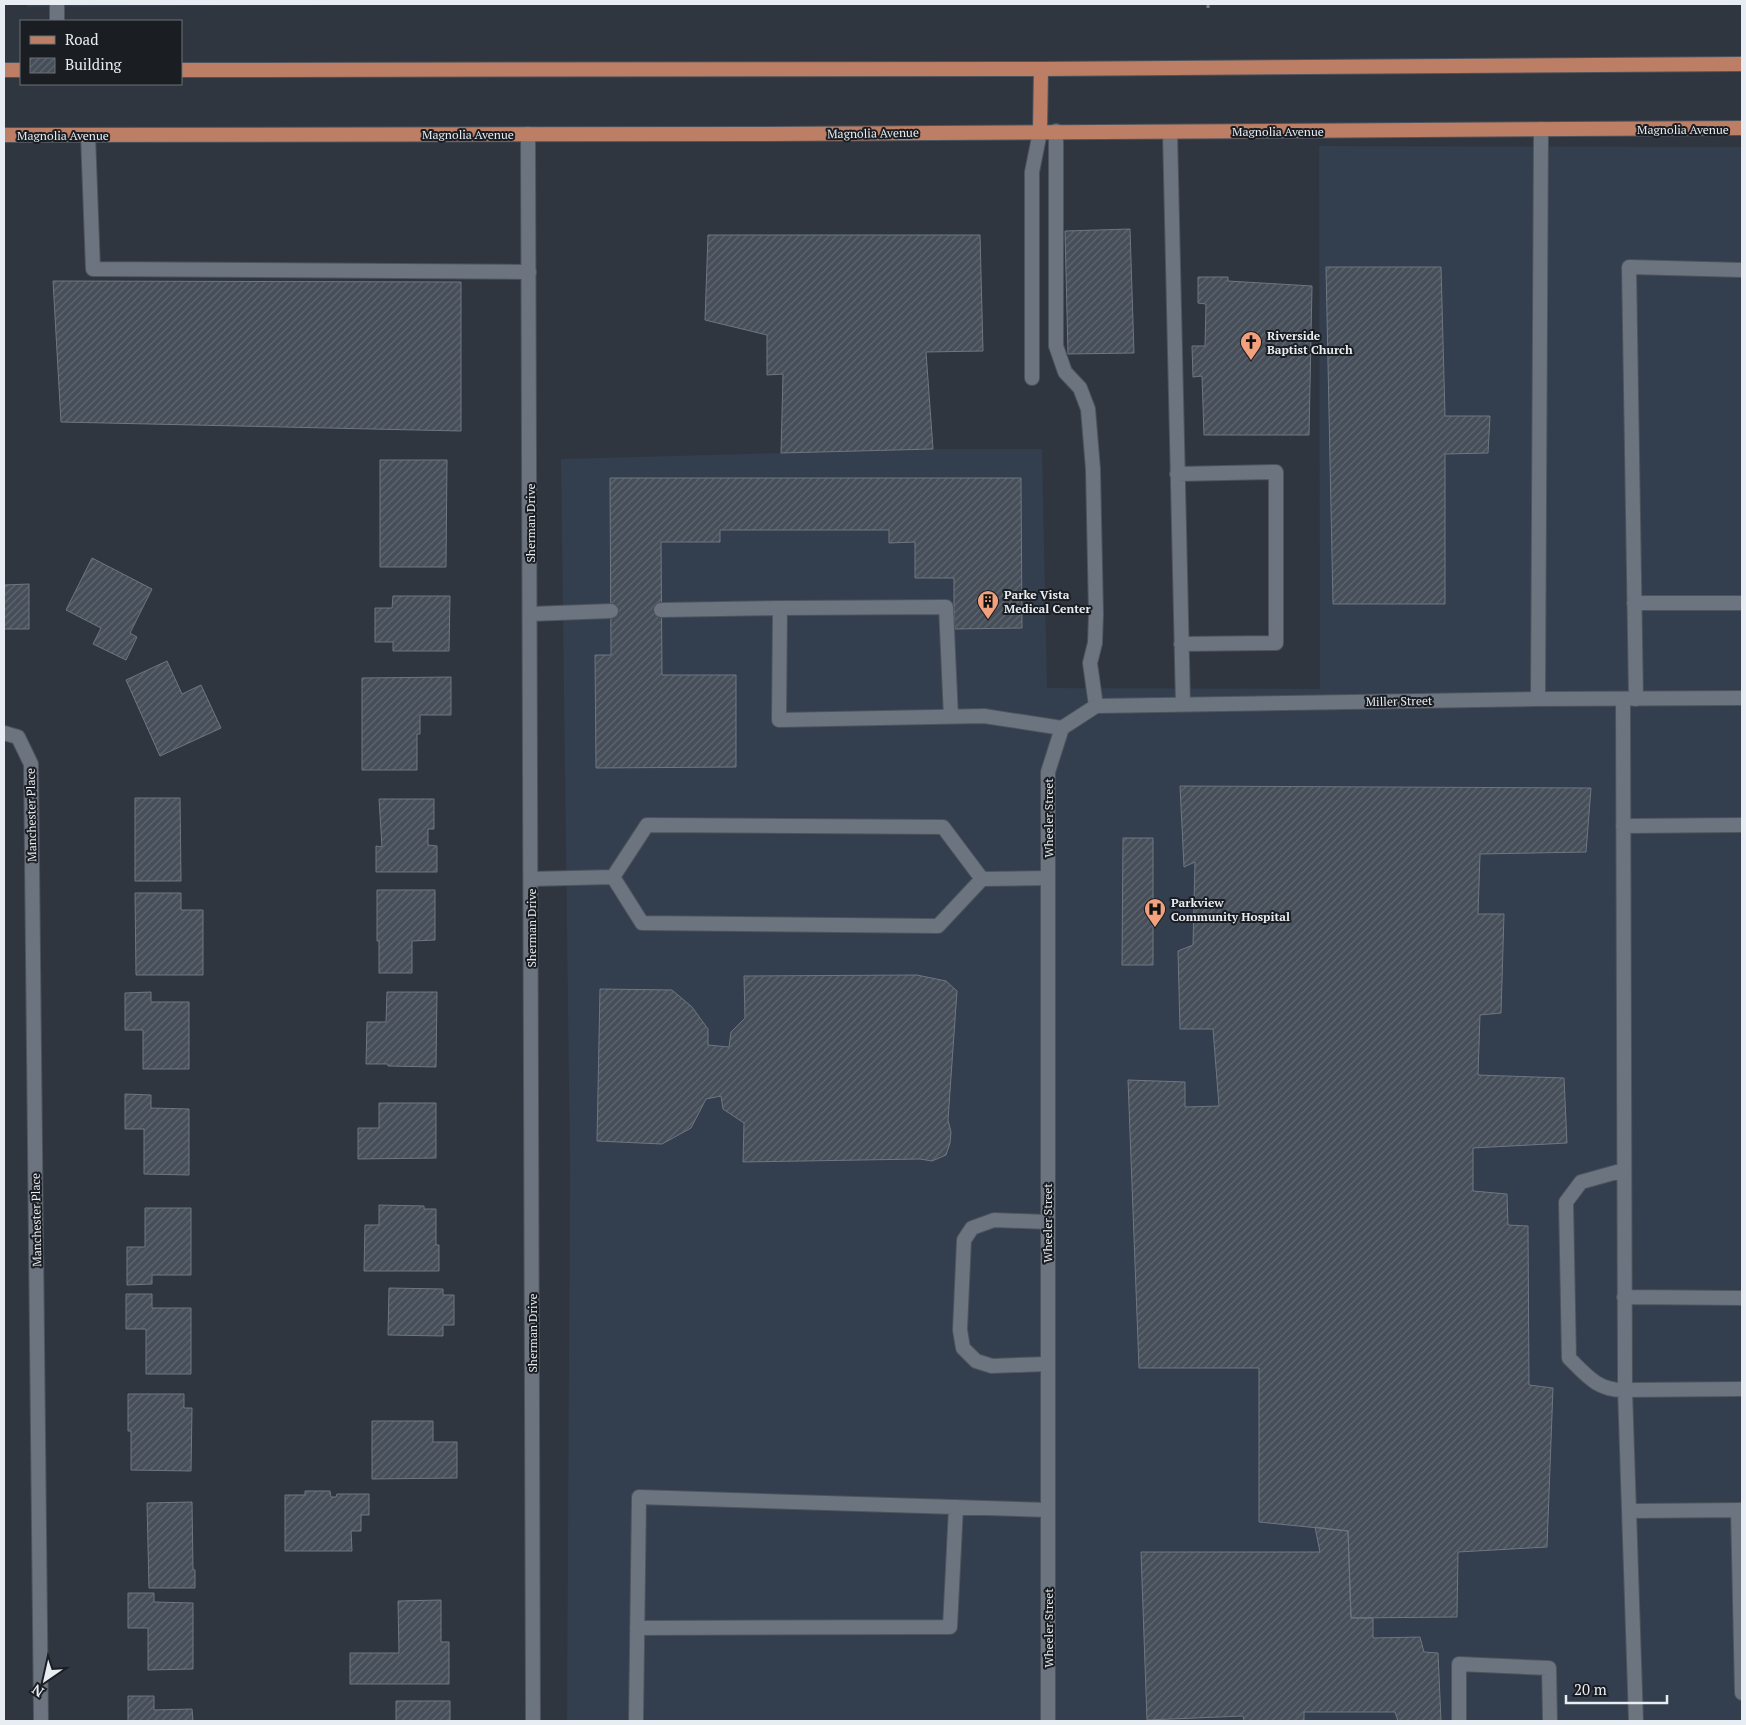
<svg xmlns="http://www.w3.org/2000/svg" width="1746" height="1725" font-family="'PT Serif',serif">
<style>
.built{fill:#333e4e}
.building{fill:url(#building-hatch);stroke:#6e7682}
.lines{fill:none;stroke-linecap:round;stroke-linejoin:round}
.service-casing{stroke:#4d535c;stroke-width:16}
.minor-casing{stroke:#4d535c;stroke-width:16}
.primary-casing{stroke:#4d535c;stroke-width:16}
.path{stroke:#767c84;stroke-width:3;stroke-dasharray:4 2.5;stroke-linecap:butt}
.service{stroke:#6c7480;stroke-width:14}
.minor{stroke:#6c7480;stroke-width:14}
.primary{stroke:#bc7e64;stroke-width:14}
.labels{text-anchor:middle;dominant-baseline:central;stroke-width:4;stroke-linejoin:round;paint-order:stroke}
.street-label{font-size:12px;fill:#e8edf3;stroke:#1a1d22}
.poi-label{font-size:12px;font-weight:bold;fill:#e8edf3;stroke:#1a1d22;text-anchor:start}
</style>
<defs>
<pattern id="building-hatch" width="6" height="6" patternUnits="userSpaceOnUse" patternTransform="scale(1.25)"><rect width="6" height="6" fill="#464e59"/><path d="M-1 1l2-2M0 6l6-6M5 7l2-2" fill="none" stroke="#616871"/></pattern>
</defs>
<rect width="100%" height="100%" fill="#2f3640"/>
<!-- built -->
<path class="built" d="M27,4H553L27,7Z
M1319,146L1742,147V1721H567L570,1166L561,459L933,449H1042L1047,688L1320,689Z"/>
<!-- building -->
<path class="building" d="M1130,229L1134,353L1068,354L1065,231Z
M708,235H980L983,351L926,352L933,449L781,453L783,374L767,375V335L705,320Z
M1326,267H1441L1445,416H1490L1488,453L1445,454V604H1333Z
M1198,277H1228V281L1312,286L1309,435H1204L1202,376L1193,377L1192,346H1205L1206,304L1198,303Z
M53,281L461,282V431L61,422Z
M380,460H447L446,567H380Z
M610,478H1021L1022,628L954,629V578H915V542L889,543V530H720V542H661L662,675H736V767L596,768L595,655H611Z
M92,558L152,589L130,633L137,637L126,660L93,644L101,628L66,610Z
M29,584V629H4V585Z
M393,596H450L449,651H393V642H375V608H392Z
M167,661L182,694L201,685L221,728L160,756L126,680Z
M451,677V715H420V734H417V770H362V678Z
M1180,786L1591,788L1586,852L1480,854L1478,914H1504L1501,1013L1480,1015L1478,1075L1564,1078L1567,1143L1473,1148V1191L1507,1194L1508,1225L1528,1226L1529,1385L1553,1388L1547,1547L1458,1552L1457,1617L1351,1618L1348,1531L1259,1522V1368H1139L1128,1080L1185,1082V1107L1219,1106L1213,1029H1180L1178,951L1193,945L1195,862L1184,867Z
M135,798H180L181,881H135Z
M379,799H434V829H428V845L437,846V872H376V846L382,847Z
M1123,838H1153V965H1122Z
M377,890H435V940L412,941V973H379V941H377Z
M135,893H181V910H203V975H136Z
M917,975L946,981L957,991L948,1120L951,1132L950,1143L946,1155L932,1161L920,1159L743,1162L744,1123L723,1109L721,1096L706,1099L691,1128L662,1144L597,1141L600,989L672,990L692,1007L708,1029V1045L729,1047L731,1032L745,1018L744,976Z
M151,992V1002H189V1069H143V1030H125V993Z
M387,992H437L436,1067L388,1066V1064H366L367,1022H386Z
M125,1094L151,1095V1108L189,1109V1175L144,1174V1129H125Z
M379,1103H436V1158L358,1159V1128H379Z
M379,1205L424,1206V1209H436V1245H439V1271H364L365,1225H379Z
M145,1208H191V1275H152V1284L127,1285V1247H145Z
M389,1288L443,1289V1295H454V1325H443V1336L388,1335Z
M126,1294H152V1308H191V1374H146V1329H126Z
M128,1394H184V1408H192L191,1471L131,1470V1431H128Z
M372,1421H433V1442H457V1478L372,1479Z
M305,1491H330L331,1497H336L337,1494H369V1515H361V1531H351L352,1551H285V1495H305Z
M192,1502L193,1569L195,1570V1588H149L147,1503Z
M1315,1527L1348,1531L1351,1618H1373V1638L1420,1637L1424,1652L1438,1653L1441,1721H1398L1395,1712H1304V1721H1244L1243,1716L1147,1720L1141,1552H1320Z
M128,1593H154V1602L193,1603V1669L148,1670V1628H128Z
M441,1600V1642H449V1684H350V1653H399L398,1601Z
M128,1696H154V1710L192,1709L193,1721H128Z
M396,1701H450V1721H396Z"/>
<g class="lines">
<!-- service casing -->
<g class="service-casing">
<path id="service" d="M57,4V21
M1056,131V346L1065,372L1080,388L1088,409L1093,469L1096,614L1095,643L1090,663L1096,706
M1170,132L1183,704
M88,135L93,269L529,272
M1032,378V172L1040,132
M1177,474L1276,472V643L1181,644
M1634,603H1742
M780,608L946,607L951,717
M661,610L780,608L779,720L984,716L1062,728
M530,614L611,611
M1538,699L1541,129
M1623,699L1625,1390L1742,1389
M1636,699L1629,267L1742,270
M1623,826L1742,825
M613,877L642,923L938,926L982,879L1048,878
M613,877L647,825L943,827L982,879
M531,879L613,877
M1624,1170L1581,1182L1566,1202L1569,1358C1586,1375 1598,1391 1625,1390L1636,1721
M1624,1297L1742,1298
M1047,1364L992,1366L976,1361L963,1348L960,1330L964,1240L972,1228L994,1220L1047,1222
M1738,1510L1742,1693
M1629,1511L1742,1510
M637,1628L950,1627L956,1507
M636,1721L639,1497L1048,1510
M1459,1721V1664L1549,1668L1550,1721"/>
</g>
<!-- minor casing -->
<g class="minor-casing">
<path id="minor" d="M528,134L533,1721
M4,733L18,737L31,764L41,1721
M1048,1721V772L1062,728L1096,706L1538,699L1742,698"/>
</g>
<!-- primary casing -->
<g class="primary-casing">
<path id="primary" d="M4,70H21
M181,70L1041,69L1742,64
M1040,132L1041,69
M4,135L766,134L1742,128"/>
</g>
<!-- path -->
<path class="path" d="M1208,8V4"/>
<!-- service -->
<use href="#service" class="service"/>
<!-- minor -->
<use href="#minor" class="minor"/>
<!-- primary -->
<use href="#primary" class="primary"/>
</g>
<!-- icons -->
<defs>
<g id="church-pin" transform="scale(1.125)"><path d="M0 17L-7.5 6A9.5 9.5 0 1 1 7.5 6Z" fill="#f1a17d" stroke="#1a1d22"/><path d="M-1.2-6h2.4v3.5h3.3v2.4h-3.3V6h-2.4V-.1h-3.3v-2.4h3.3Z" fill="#111"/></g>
<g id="building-pin" transform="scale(1.125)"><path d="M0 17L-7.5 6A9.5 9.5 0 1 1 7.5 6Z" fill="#f1a17d" stroke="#1a1d22"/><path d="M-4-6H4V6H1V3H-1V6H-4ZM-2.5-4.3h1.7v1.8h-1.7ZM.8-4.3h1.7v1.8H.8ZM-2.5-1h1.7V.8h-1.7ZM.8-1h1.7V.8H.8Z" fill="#111"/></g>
<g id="hospital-pin" transform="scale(1.125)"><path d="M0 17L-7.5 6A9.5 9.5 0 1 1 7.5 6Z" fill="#f1a17d" stroke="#1a1d22"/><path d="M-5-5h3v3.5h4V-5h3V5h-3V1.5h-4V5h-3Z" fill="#111"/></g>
</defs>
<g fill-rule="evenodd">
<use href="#church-pin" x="1251" y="342"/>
<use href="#building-pin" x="988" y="601"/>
<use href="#hospital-pin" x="1155" y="909"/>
</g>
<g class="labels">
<!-- street labels -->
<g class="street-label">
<text x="1683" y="129">Magnolia Avenue</text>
<text x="1278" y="131">Magnolia Avenue</text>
<text transform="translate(873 133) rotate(-1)">Magnolia Avenue</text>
<text x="468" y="134">Magnolia Avenue</text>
<text x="63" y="135">Magnolia Avenue</text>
<text transform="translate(530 523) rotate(-90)">Sherman Drive</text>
<text transform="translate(1399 701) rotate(-1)">Miller Street</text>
<text transform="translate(31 815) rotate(-91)">Manchester Place</text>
<text transform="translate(1048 818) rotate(-90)">Wheeler Street</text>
<text transform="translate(531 928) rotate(-90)">Sherman Drive</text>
<text transform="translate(36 1220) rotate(-91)">Manchester Place</text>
<text transform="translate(1047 1223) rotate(-90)">Wheeler Street</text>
<text transform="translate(532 1333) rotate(-90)">Sherman Drive</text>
<text transform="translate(1048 1628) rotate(-90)">Wheeler Street</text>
</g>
<!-- poi labels -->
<g class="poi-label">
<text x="1267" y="335">Riverside<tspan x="1267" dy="14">Baptist Church</tspan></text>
<text x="1004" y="594">Parke Vista<tspan x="1004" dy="14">Medical Center</tspan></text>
<text x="1171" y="902">Parkview<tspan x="1171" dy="14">Community Hospital</tspan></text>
</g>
</g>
<!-- border -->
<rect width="1746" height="1725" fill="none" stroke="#e8edf3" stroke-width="10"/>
<!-- legend -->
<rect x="20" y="20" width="162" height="65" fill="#1a1d22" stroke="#6c7076"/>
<rect x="30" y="36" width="25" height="8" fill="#bc7e64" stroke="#6c7076"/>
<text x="65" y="45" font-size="15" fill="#e8edf3">Road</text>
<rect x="30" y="58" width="25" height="15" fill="url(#building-hatch)" stroke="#6c7076"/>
<text x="65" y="70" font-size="15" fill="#e8edf3">Building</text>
<!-- north arrow -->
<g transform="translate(45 1680) rotate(214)" stroke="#1a1d22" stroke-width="4" paint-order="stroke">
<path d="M0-4L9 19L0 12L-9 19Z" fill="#e8edf3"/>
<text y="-8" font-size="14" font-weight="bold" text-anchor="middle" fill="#e8edf3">N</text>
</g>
<!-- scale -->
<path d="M1566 1695v8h101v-8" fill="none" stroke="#e8edf3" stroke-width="2.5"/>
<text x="1574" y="1695" font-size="15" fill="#e8edf3" stroke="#1a1d22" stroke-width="4" paint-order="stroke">20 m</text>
</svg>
